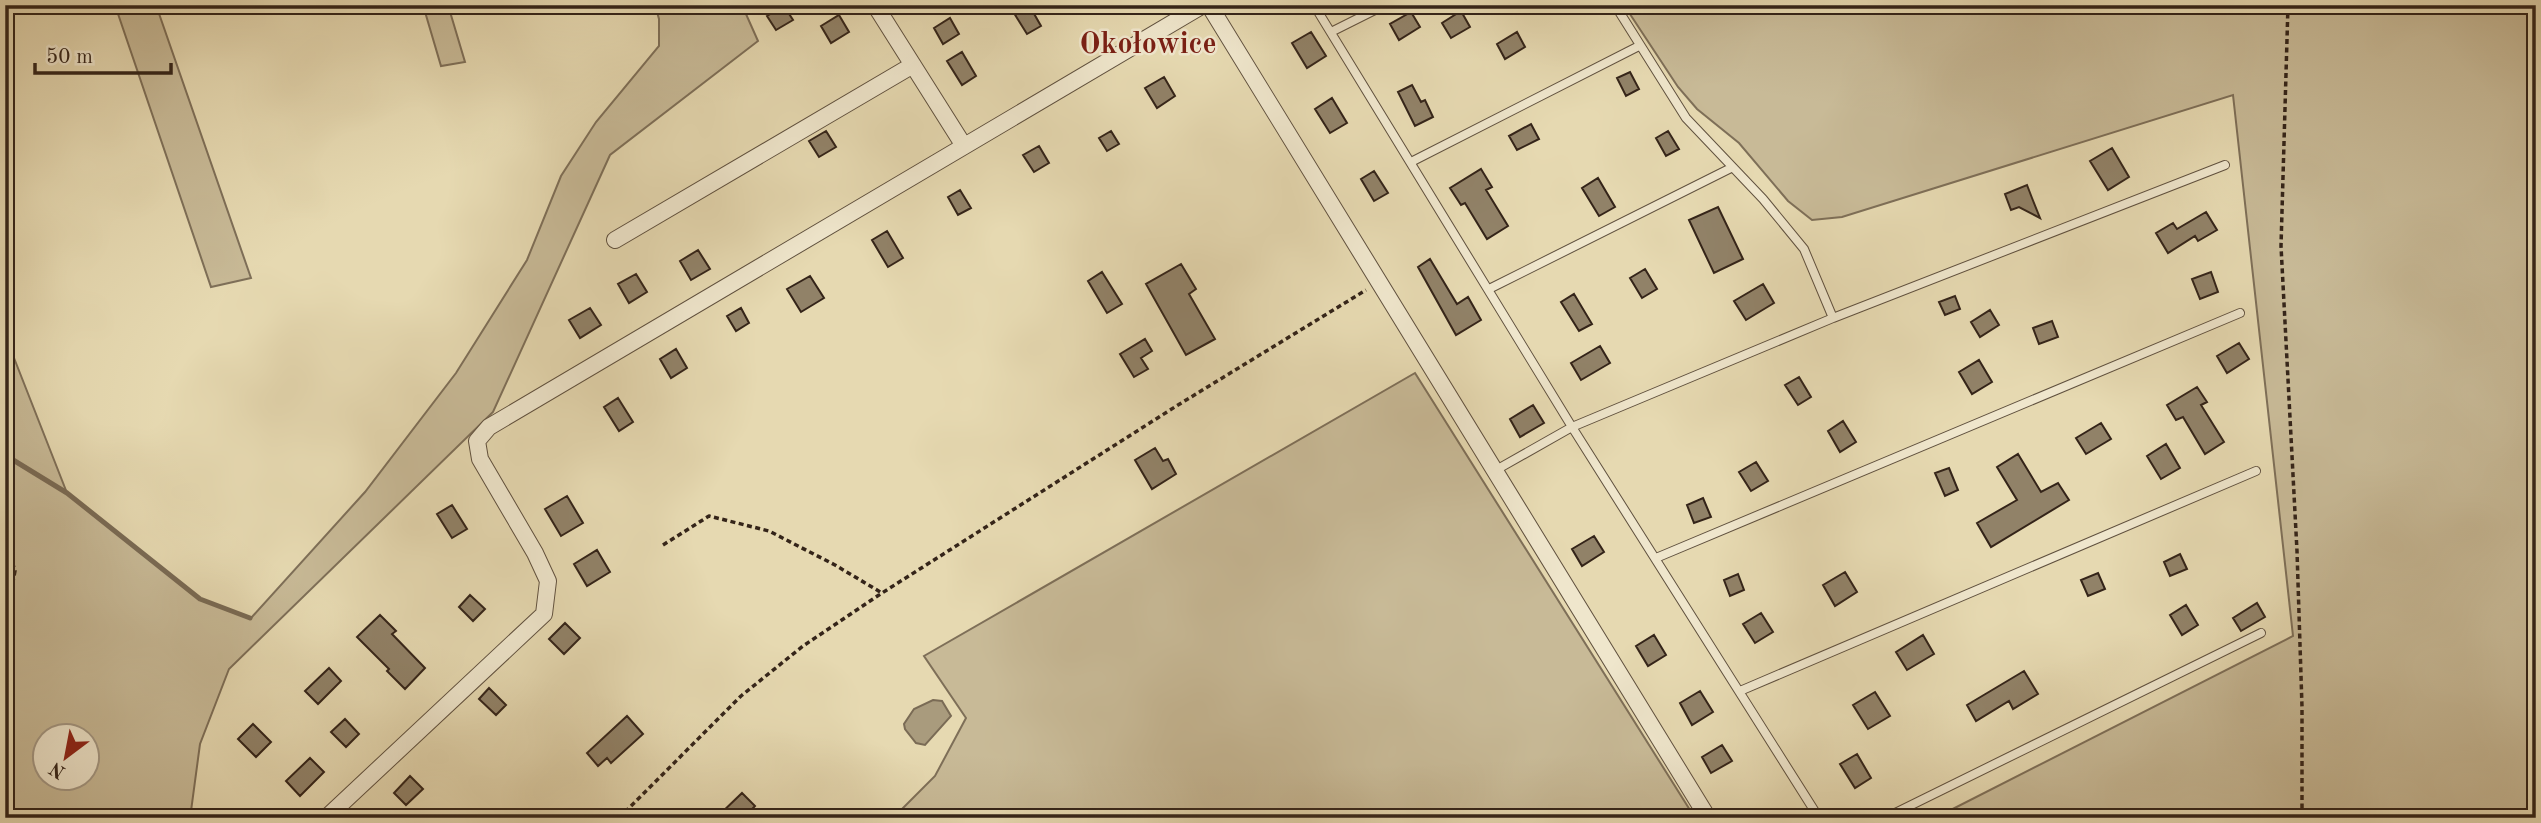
<svg xmlns="http://www.w3.org/2000/svg" width="2541" height="823" font-family="'Old Standard TT',serif">
<style>
.green{fill:#c8ba97;stroke:#7e6f58;stroke-width:2;fill-rule:evenodd}
.water{fill:#a99b7d;stroke:#7a6b55;stroke-width:2}
.lines{fill:none;stroke-linecap:round;stroke-linejoin:round}
.stream{stroke:#7a6b55;stroke-width:5}
.building{fill:#918268;stroke:#342419;stroke-width:2}
.service-casing{stroke:#60513f;stroke-width:10}
.minor-casing{stroke:#60513f;stroke-width:18}
.path{stroke:#342419;stroke-width:3.5;stroke-dasharray:5 3.5;stroke-linecap:butt}
.service{stroke:#efe6cc;stroke-width:8}
.minor{stroke:#efe6cc;stroke-width:16}
.labels{text-anchor:middle;dominant-baseline:central;stroke-width:5;stroke-linejoin:round;paint-order:stroke}
.quarter-label{font-size:30px;font-weight:bold;fill:#7a1f14;stroke:#efe6cc}
</style>
<rect width="100%" height="100%" fill="#e6d9b1"/>
<filter id="stains"><feTurbulence type="fractalNoise" baseFrequency=".00286" numOctaves="4"/><feColorMatrix values="0 0 0 0 .2 0 0 0 0 .09 0 0 0 0 .02 0 0 0 .5 -.17"/></filter>
<radialGradient id="worn" r=".72"><stop offset=".6" stop-color="#630" stop-opacity="0"/><stop offset="1" stop-color="#630" stop-opacity=".3"/></radialGradient>
<!-- green -->
<path class="green" d="M115,5H156L251,278L211,287Z
M423,5H448L465,62L441,66Z
M655,5H742L758,41L610,155L493,412L229,669L200,744L191,811L195,818H5V335L67,493L200,599L251,618L365,492L456,373L527,260L561,176L596,122L659,46V19ZM46,736H88V778H46Z
M1624,5H2536V818H1935L2293,636L2233,95L1842,217L1812,220L1788,201L1739,143L1697,109L1678,87Z
M1415,373L1695,818H893L935,776L966,718L924,656Z"/>
<!-- water -->
<path class="water" d="M933,700L942,701L951,716L925,745L916,743L905,729L904,724L914,709Z"/>
<g class="lines">
<!-- stream -->
<path class="stream" d="M5,455L67,493L200,599L250,618"/>
</g>
<!-- building -->
<path class="building" d="M1009,5H1029L1041,26L1027,34Z
M784,6L793,20L776,30L767,16Z
M1461,11L1470,27L1451,38L1442,23Z
M1411,12L1420,27L1399,40L1390,24Z
M839,15L849,32L831,43L821,26Z
M950,18L959,34L943,44L934,28Z
M1311,32L1326,56L1307,68L1292,43Z
M1517,32L1525,47L1505,59L1497,44Z
M962,52L976,76L962,85L947,61Z
M1630,72L1639,89L1626,96L1617,78Z
M1164,77L1175,96L1157,108L1145,88Z
M1412,85L1421,102L1425,100L1433,117L1415,126L1398,92Z
M1332,98L1347,123L1330,133L1315,109Z
M1531,124L1539,139L1517,150L1509,136Z
M826,131L836,147L819,157L809,141Z
M1111,131L1119,144L1107,151L1099,138Z
M1668,131L1679,149L1666,156L1656,138Z
M1039,146L1049,163L1034,172L1023,155Z
M2112,148L2129,177L2108,190L2090,161Z
M1481,169L1492,187L1486,190L1508,226L1487,239L1465,203L1461,205L1450,188Z
M1374,171L1388,193L1374,201L1361,179Z
M1598,178L1615,207L1599,216L1582,188Z
M2027,185L2032,198L2040,218L2019,207L2011,210L2005,194Z
M960,190L971,208L958,215L948,197Z
M1718,207L1743,259L1714,273L1689,220Z
M2206,212L2217,230L2198,241L2195,236L2168,253L2156,233L2173,223L2177,229Z
M887,231L903,258L888,267L872,240Z
M698,250L710,269L691,280L680,261Z
M1430,259L1457,304L1468,297L1481,320L1456,335L1418,267Z
M1181,264L1196,289L1189,294L1215,339L1186,355L1146,284Z
M1645,269L1657,289L1642,298L1630,278Z
M1102,272L1122,304L1107,313L1088,281Z
M2211,272L2218,292L2200,299L2192,279Z
M636,274L647,292L629,303L618,284Z
M810,276L824,298L801,312L787,289Z
M1763,284L1774,303L1746,320L1734,301Z
M1574,294L1592,324L1579,331L1561,302Z
M1955,296L1960,309L1945,315L1939,302Z
M590,308L601,325L580,338L569,320Z
M741,308L749,323L736,331L727,316Z
M1990,310L1999,325L1980,337L1971,322Z
M2052,321L2058,337L2039,344L2033,328Z
M1145,339L1152,351L1141,358L1148,369L1134,377L1120,354Z
M2239,343L2249,359L2227,373L2217,356Z
M1600,346L1610,363L1581,380L1571,363Z
M676,349L687,368L671,378L660,359Z
M1979,360L1992,382L1972,394L1959,372Z
M1799,377L1811,397L1798,405L1785,385Z
M2197,387L2207,402L2201,405L2224,442L2205,454L2183,417L2176,420L2167,405Z
M618,398L633,422L619,431L604,407Z
M1533,405L1544,423L1520,437L1510,419Z
M1843,421L1856,442L1840,452L1828,431Z
M2101,423L2111,439L2086,454L2076,438Z
M2166,444L2180,468L2161,479L2147,456Z
M1155,448L1163,461L1168,459L1176,474L1152,489L1135,460Z
M2018,454L2041,492L2058,483L2069,500L1991,547L1977,523L2017,500L1997,467Z
M1756,462L1768,481L1751,491L1739,472Z
M1949,468L1958,490L1945,496L1935,473Z
M567,496L583,523L561,536L545,509Z
M1703,498L1711,517L1694,523L1687,505Z
M452,505L467,529L452,538L437,514Z
M1594,536L1604,552L1582,566L1572,549Z
M597,550L610,572L587,586L574,564Z
M2180,554L2187,569L2170,576L2164,562Z
M1845,572L1857,592L1835,606L1823,585Z
M2098,573L2105,589L2088,596L2081,580Z
M1738,574L1744,590L1730,596L1724,580Z
M470,595L485,609L473,621L459,607Z
M2257,603L2265,617L2241,631L2233,618Z
M2186,605L2198,625L2182,635L2170,615Z
M1761,613L1773,632L1755,643L1743,624Z
M380,615L396,631L392,634L425,668L405,689L387,671L389,669L357,637Z
M565,623L580,638L564,654L549,639Z
M1654,635L1666,655L1648,666L1636,646Z
M1923,635L1934,654L1907,670L1896,652Z
M329,668L341,681L318,704L305,691Z
M2024,671L2038,694L2013,709L2009,701L1976,721L1967,705Z
M489,688L506,705L496,715L479,699Z
M1700,691L1713,712L1692,725L1680,703Z
M1875,692L1890,716L1868,729L1853,705Z
M627,716L643,734L611,763L607,758L598,766L587,753Z
M345,719L359,734L346,747L331,732Z
M253,724L271,742L256,757L238,739Z
M1722,745L1732,761L1711,773L1702,757Z
M1857,754L1871,778L1855,788L1840,764Z
M310,758L324,772L300,796L286,781Z
M410,776L423,789L406,805L394,793Z
M742,793L755,806L744,818H716Z"/>
<g class="lines">
<!-- service casing -->
<g class="service-casing">
<path id="service" d="M1314,5L1572,427L1819,818
M1615,5L1686,118L1763,199L1804,249L1833,318
M1331,32L1385,5
M1411,162L1639,46
M1489,289L1731,168
M1496,470L1572,427L1833,318L2225,165
M1656,558L2240,313
M1740,691L2256,471
M1885,818L2261,633"/>
</g>
<!-- minor casing -->
<g class="minor-casing">
<path id="minor" d="M875,5L964,146
M1209,5L1708,818
M615,240L913,65
M326,818L544,614L548,581L535,553L480,459L477,441L489,427L1203,5"/>
</g>
<!-- path -->
<path class="path" d="M2288,5L2281,246L2297,551L2302,707V818
M5,538L15,571L5,624
M663,545L709,516L769,531L835,565L882,593
M619,818L741,696L803,646L882,593L1178,405L1366,290"/>
<!-- service -->
<use href="#service" class="service"/>
<!-- minor -->
<use href="#minor" class="minor"/>
</g>
<g class="labels">
<!-- quarter labels -->
<g class="quarter-label">
<text x="1148" y="45">Okołowice</text>
</g>
</g>
<!-- margin -->
<rect width="2541" height="823" fill="none" stroke="#e6d9b1" stroke-width="28"/>
<rect x="7" y="7" width="2527" height="809" fill="none" stroke="#342419" stroke-width="3.5"/>
<rect x="14" y="14" width="2513" height="795" fill="none" stroke="#342419" stroke-width="2"/>
<!-- north arrow -->
<g transform="translate(66 757) rotate(212)"><circle r="33" fill="#efe6cc" stroke="#a49884" stroke-width="2"/>
<path d="M0-5L12 26L0 18L-12 26Z" fill="#8f2418"/>
<text y="-10" font-size="19" font-weight="bold" text-anchor="middle" fill="#342419">N</text>
</g>
<!-- scale -->
<path d="M35 63v10h136v-10" fill="none" stroke="#342419" stroke-width="3.5"/>
<text x="46" y="63" font-size="21" fill="#342419" stroke="#efe6cc" stroke-width="5" paint-order="stroke">50 m</text>
<rect width="100%" height="100%" filter="url(#stains)"/>
<rect width="100%" height="100%" fill="url(#worn)"/>
</svg>
